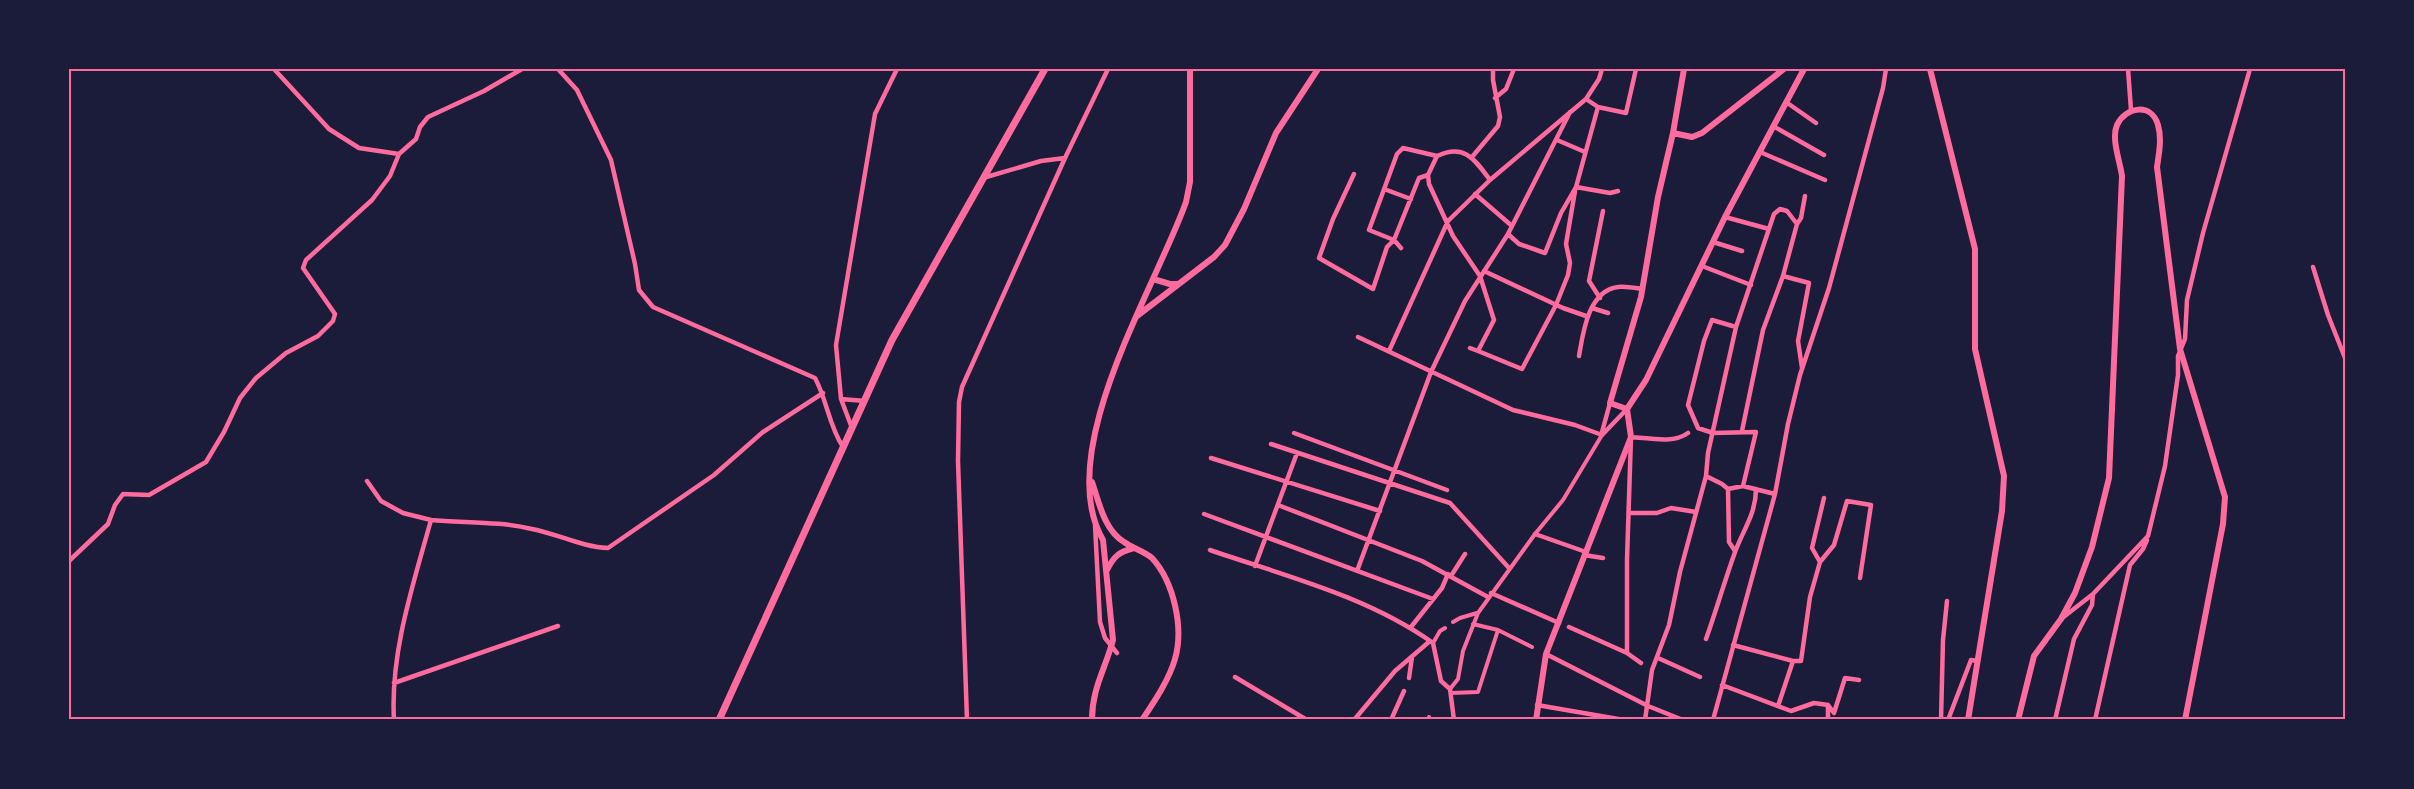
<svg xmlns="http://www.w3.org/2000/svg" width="2414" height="789" font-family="'Roboto Condensed',sans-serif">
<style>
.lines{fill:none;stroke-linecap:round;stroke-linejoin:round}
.pedestrian{stroke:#ff6b9d;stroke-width:4}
.minor{stroke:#ff6b9d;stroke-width:4.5}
.tertiary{stroke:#ff6b9d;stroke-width:6}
.secondary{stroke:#ff6b9d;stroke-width:7}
.neatline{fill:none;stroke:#ff6b9d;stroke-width:2}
</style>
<rect width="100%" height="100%" fill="#1b1b3a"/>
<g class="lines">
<!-- pedestrian -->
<path class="pedestrian" d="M1453,622L1460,618L1477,613
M1473,624L1498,630L1532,647
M1433,643L1440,631L1445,628
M1450,689L1458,679L1463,651L1478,613L1535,534L1563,500L1602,435
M1451,693L1478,692L1498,630
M1429,717L1430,720"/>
<!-- minor -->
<path class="minor" d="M274,69L329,129L359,148L399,154
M558,69L577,90L611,160L635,264L639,290L653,307L815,378C827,400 829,426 843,447
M2128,69L2131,110
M1495,98L1506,89L1514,69
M1586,99L1598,107L1626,113L1636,69
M1786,102L1816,123
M1773,126L1824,155
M1557,140L1585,152
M1760,152L1825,180
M1472,157L1498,126L1500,117L1493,80V69
M1354,174L1333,219L1319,258L1373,289L1387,247L1394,240L1419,178L1428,175
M983,178L1041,161L1065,158
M1490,180C1475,160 1465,143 1437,156L1428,175L1429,184L1453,236L1480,276L1494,320L1478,351L1522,369L1556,305L1568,275L1570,263L1566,244L1575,191
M1576,187L1610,193L1618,191
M1384,189L1411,199
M1475,194L1512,226
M1725,217L1769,229
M1508,234L1519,244L1545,253L1561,213L1576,187L1598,107
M1713,242L1742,251
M1401,248L1394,240L1369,230L1397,154L1403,148L1437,156
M1702,266L1751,285
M2313,267L2328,315L2345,358
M1484,271L1563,308L1586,316
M1783,276L1809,283L1798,341L1802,368
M1600,298L1589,281L1603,211
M1592,308L1608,313
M1736,327L1712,320L1704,341L1688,405L1698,428L1713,433L1756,432L1743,486
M1358,337L1513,410L1575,425L1602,435
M1470,348L1478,351
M1389,351L1448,221L1490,180L1586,99L1599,79L1602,69
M1579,356C1583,333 1588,291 1618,287C1626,286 1635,288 1642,289
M841,399L865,401
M852,428L841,399L836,345L875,114L897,69
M1742,431L1763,330L1783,276L1797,224L1801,218L1805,196
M1602,432L1610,403
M1294,433L1447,490
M1602,435L1627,409
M1271,444L1450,503L1509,568
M1211,458L1380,511
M1706,476L1722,484L1728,489L1743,486L1775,494
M367,481L381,501L403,513L431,520
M1728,489L1729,542L1735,551
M1278,505L1422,561L1488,597
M1629,513H1657L1671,508L1696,512
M1204,514L1433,599
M1095,525L1100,622L1105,638L1117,653
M1535,534L1586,552
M1210,550C1285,576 1367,596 1433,643L1441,681L1450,689L1454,720
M1584,555L1603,558
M69,561L108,524L115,505L123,494L149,495L206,462L224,432L240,398L256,378L286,353L318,336L333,321L335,314L303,268L306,260L372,200L390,176L399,154L416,139L420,127L428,117L484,91L522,69
M1820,562L1812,548L1824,498
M1255,566L1297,453
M1357,571L1431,372L1465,301L1508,234L1570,112
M1451,576L1465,554
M1491,593L1559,623
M2061,619L2093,594L2148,536L2165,466L2178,375V356L2185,339L2187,300L2203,233L2250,69
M1411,627L1442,588L1448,574
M1569,627L1627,653L1641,663
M1706,639C1716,611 1724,583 1734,555C1742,531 1756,515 1756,489
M1733,645L1793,661
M1627,653V560L1631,437C1649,438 1673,444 1688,433
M1546,654L1648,706L1683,720
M1658,658L1700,677
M1235,677L1307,720
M1409,678L1412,657
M394,683L558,626
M1722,685L1791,711L1814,703L1828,705V720
M1537,705L1624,720
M1828,705L1834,713L1845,678L1859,680
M1778,706L1793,661H1801L1810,597L1820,562L1834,545L1847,501L1871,505L1860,578
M394,720C390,653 413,585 431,520C465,523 499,521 532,529C558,534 582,547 608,548L714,475L763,432L823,393
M967,720L958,461L959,402L962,387L1065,158L1108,69
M1354,720L1395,671L1430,641
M1391,720L1404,691
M1645,720L1652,670L1669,625L1680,572L1706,476L1708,453L1736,327L1774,214L1780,209L1787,211L1797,224
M1713,720L1775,494L1788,424L1800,375L1829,288L1883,88L1886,69
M1941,720L1943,640L1947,601
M1948,720L1971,660L1978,661
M2055,720L2074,639L2092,605L2093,594
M2095,720L2130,565L2143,549L2147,540"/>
<!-- tertiary -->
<path class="tertiary" d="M1930,69L1975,249V349L2004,476L2002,511L1968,720
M1673,133L1692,137L1702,133L1784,69
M1153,279L1170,284H1178
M1137,316L1214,257L1225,245L1244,209L1276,133L1318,69
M1627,409L1646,380L1725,217L1804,69
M1627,409L1610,403L1641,297L1658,197L1673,133L1684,69
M1092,482C1099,502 1104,530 1124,542C1132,548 1144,551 1152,558C1174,582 1184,628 1175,659C1169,680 1154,702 1142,720
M1107,570C1114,556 1119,552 1134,548
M1092,720C1092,688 1105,670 1113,640L1103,540C1052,452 1156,287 1186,202L1190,182V69
M1536,720L1546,654L1631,437L1627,409
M2018,720L2034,656L2061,619L2075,593L2092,547L2109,478L2122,176C2120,161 2111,139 2117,125C2126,106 2152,103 2158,125C2162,139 2159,153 2157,167L2180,349L2225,497L2223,524L2185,720"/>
<!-- secondary -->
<path class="secondary" d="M719,720L892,340L1045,69"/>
</g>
<!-- border -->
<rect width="2414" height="789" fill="none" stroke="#1b1b3a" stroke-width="141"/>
<rect x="70" y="70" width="2274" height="648" class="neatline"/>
</svg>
